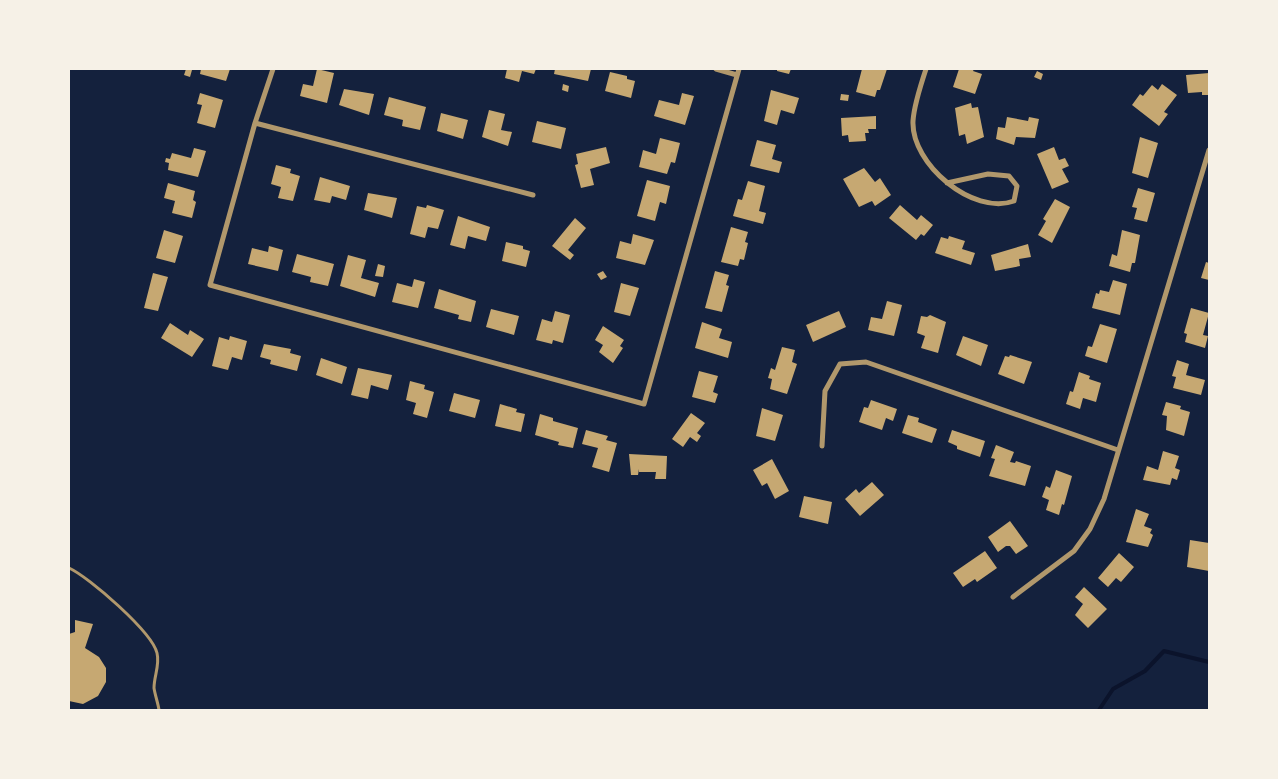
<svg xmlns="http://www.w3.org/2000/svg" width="1278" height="779" font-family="Montserrat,sans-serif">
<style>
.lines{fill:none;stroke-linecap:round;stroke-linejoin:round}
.stream{stroke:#0b132b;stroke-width:4}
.building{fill:#c6a872}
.service{stroke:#b1986c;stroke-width:3}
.minor{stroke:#b1986c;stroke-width:5}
</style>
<rect width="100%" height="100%" fill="#14213d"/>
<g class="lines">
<!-- stream -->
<path class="stream" d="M1099,710L1113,689L1145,671L1164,651L1209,662"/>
</g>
<!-- building -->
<path class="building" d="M186,69L192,70L190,77L184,75Z
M201,69H230L226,81L200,74Z
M317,69L334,73L327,103L300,96L303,84L313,86Z
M507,69H536L534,74L522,71L519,82L505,78Z
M555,69H591L588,81L554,74Z
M777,69H791L789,74L777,71Z
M862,69H887L880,90H877L875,97L856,92Z
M959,69H974L973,71L982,74L975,94L953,87Z
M1037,71L1043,74L1041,80L1034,77Z
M610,72L627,76V79L635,81L631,98L605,91Z
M1209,73V95H1202V92L1188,93L1186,75Z
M563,84L569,86L568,92L562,90Z
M1162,84L1177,95L1164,112L1168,114L1159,126L1132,105L1140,94L1143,96L1152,85L1158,90Z
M344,89L374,94L369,115L339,105Z
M771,90L799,98L794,114L781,110L777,125L764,121Z
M200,93L223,100L215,128L197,123L202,105L197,104Z
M682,93L694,96L685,125L654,116L659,100L679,105Z
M841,94L849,95L848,101L840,100Z
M389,97L426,107L420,130L402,126L403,120L384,115Z
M971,103L972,108L978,107L984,137L967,144L965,134L959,136L955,108Z
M489,110L505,114L501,130L512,132L508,146L482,137Z
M441,113L468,120L463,139L437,131Z
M876,116V129H868L869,133H865L866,141L849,142L848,135L842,136L841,118Z
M1007,117L1028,121L1029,117L1039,119L1035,138L1016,137L1014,145L996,139L998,127L1005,128Z
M537,121L566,128L561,149L532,142Z
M1140,137L1158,143L1148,178L1132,173Z
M660,138L680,143L675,163L671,162L667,174L639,167L643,150L656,154Z
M757,140L776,145L772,159L782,162L779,173L750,166Z
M606,147L610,163L590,169L594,185L581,188L575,165L578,164L576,154Z
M1054,147L1059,160L1065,158L1069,166L1062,169L1069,182L1052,189L1037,154Z
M194,148L206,151L198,177L168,170L169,163L165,162L166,158L170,159L172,153L191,158Z
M276,165L291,169L290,173L300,176L293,201L278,198L281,187L271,184Z
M864,168L875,182L880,178L891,195L875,206L872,201L859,207L843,179Z
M320,177L350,186L346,200L332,196L330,203L314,200Z
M647,180L670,186L666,204L660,202L655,221L637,216Z
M748,181L765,186L759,211L766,213L763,224L733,216L738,199L742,200Z
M168,183L195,191L193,200L196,202L192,218L172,213L175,201L164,198Z
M1138,188L1155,193L1147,222L1134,219L1137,208L1132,207Z
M368,193L397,198L392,218L364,210Z
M1055,199L1070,207L1052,243L1038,235L1046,221L1043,219Z
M427,205L444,210L438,229L428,227L425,238L410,234L417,206L426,208Z
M900,205L917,220L921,215L933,225L924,236L921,234L916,240L889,218Z
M458,216L490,227L486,241L468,236L465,249L450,245Z
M575,218L586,228L568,250L574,255L570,260L552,246Z
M731,227L748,232L745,242L748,243L744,260L740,259L738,266L721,262Z
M164,230L183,236L175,263L156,258Z
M1122,230L1140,235L1135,263H1132L1130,272L1109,266L1112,254L1117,256Z
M633,234L654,240L645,265L616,258L620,241L631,244Z
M949,236L965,241L962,249L975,253L971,265L935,253L941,237L948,239Z
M506,242L523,246V249L530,251L526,267L502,261Z
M1028,244L1031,257L1019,259L1020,266L995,271L991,255Z
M269,246L283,250L278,271L248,264L252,248L268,252Z
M297,254L334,264L328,286L310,282L311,277L292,272Z
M348,255L366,260L361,278L379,283L375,297L340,286Z
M1206,262L1209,263V280L1201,278Z
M378,264L385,266L383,277L375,276Z
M603,271L607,277L601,280L597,274Z
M715,271L729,275L726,285L729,286L722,312L705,308Z
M153,273L168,277L158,311L144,308Z
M414,279L425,282L418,308L392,302L397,283L412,287Z
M1113,280L1127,284L1120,315L1092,308L1096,293L1099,294L1100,290L1109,292Z
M621,283L639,288L630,316L614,312Z
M439,289L476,301L471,322L458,319L459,315L434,308Z
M887,301L902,305L894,336L868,330L871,317L882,319Z
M1191,308L1209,313L1203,335L1208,336L1205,348L1185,342L1187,334L1184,333Z
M491,309L519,316L514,335L486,327Z
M555,311L570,315L563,343L553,340L552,344L536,340L542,319L552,322Z
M839,311L846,327L813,342L806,325Z
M930,315L946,322L938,353L921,348L925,336L917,333L921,316L927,317Z
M702,322L722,329L719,338L732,342L728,358L695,348Z
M170,323L188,335L190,330L204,339L192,357L161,338Z
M1100,324L1117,329L1107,363L1085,356L1088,346L1092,347Z
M603,326L624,340L620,346L623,348L613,363L599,352L603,345L595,340Z
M230,336L247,341L242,360L232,357L228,370L212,366L219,337L229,340Z
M963,336L988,345L981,366L956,355Z
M264,344L291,349L290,353L301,356L297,371L270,364L271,360L260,357Z
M782,347L795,350L792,362L797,364L787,394L770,389L772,379L768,378L771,368L775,370Z
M1010,355L1032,362L1024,384L998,374L1005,356L1009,357Z
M321,358L347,367L342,384L316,375Z
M1177,360L1189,364L1186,375L1205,380L1201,395L1173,388L1176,377L1172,376Z
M358,368L392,375L388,390L371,385L368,399L351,395Z
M699,371L718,376L713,392L718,394L715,403L692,397Z
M1079,372L1090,376L1089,379L1101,383L1096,402L1083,398L1080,409L1066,404L1070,391L1073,392Z
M410,381L425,385L424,389L434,392L427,418L413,414L416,403L406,400Z
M454,393L480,400L475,418L449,411Z
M871,400L897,409L893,421L886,418L882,430L859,422L864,407L868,408Z
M1166,402L1181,406L1180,409L1190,412L1184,436L1166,430L1167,416L1162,415Z
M500,404L517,409L516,412L525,414L521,432L495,426Z
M762,408L783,415L775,441L756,436Z
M691,413L705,423L697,433L701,436L697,442L690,437L683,447L672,439Z
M540,414L553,418V421L578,428L573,448L558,445L559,442L535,435Z
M908,415L919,418L918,422L937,429L932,443L902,433Z
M586,430L608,436L606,440L617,443L609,472L592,467L598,448L582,444Z
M952,430L985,441L980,457L957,449V446L948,442Z
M996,445L1014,452L1010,462L1015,463L1016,461L1031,466L1025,486L989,476L995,459L991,458Z
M1163,451L1179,456L1175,468L1180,470L1177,480L1172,478L1170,485L1143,480L1147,466L1158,470Z
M629,454L667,456L666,479H655L656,472H639V469L638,475H631Z
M772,459L789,491L775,499L767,483L762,486L753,470Z
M1056,470L1072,476L1064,505L1062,504L1059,515L1046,510L1049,500L1042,497L1046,486L1050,488Z
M872,482L884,495L860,516L845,499L856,489L859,493Z
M804,496L832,502L828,524L799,517Z
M1136,509L1149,514L1144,526L1152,529L1150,533L1153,535L1148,547L1126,542Z
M1010,521L1028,546L1016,554L1010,546H1006L998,552L988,537Z
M1190,540L1209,543V571L1187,567Z
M985,551L997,568L977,582L975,579L963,587L953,573Z
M1119,553L1134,567L1121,582L1116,578L1108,587L1098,578Z
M1084,587L1107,609L1088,628L1075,615L1083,604L1075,597Z
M75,620L93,624L85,648L99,657L106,668V682L98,696L83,704L69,701V634L75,632Z"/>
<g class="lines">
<!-- service -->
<path class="service" d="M69,568C89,577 152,632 157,653C160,665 154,676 154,688C155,695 158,703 159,710"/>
<!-- minor -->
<path class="minor" d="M273,69L255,123L210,285L644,404L739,69
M716,69L737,75
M926,69C921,84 914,105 913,121C911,164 973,216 1014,201L1017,186L1009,176L988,174L947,183
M255,123L533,195
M822,446L825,391L840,364L866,362L1118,450
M1013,597L1074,551L1090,529L1104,499L1209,150"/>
</g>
<!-- border -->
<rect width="1278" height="779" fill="none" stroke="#f6f1e7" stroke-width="140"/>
</svg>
